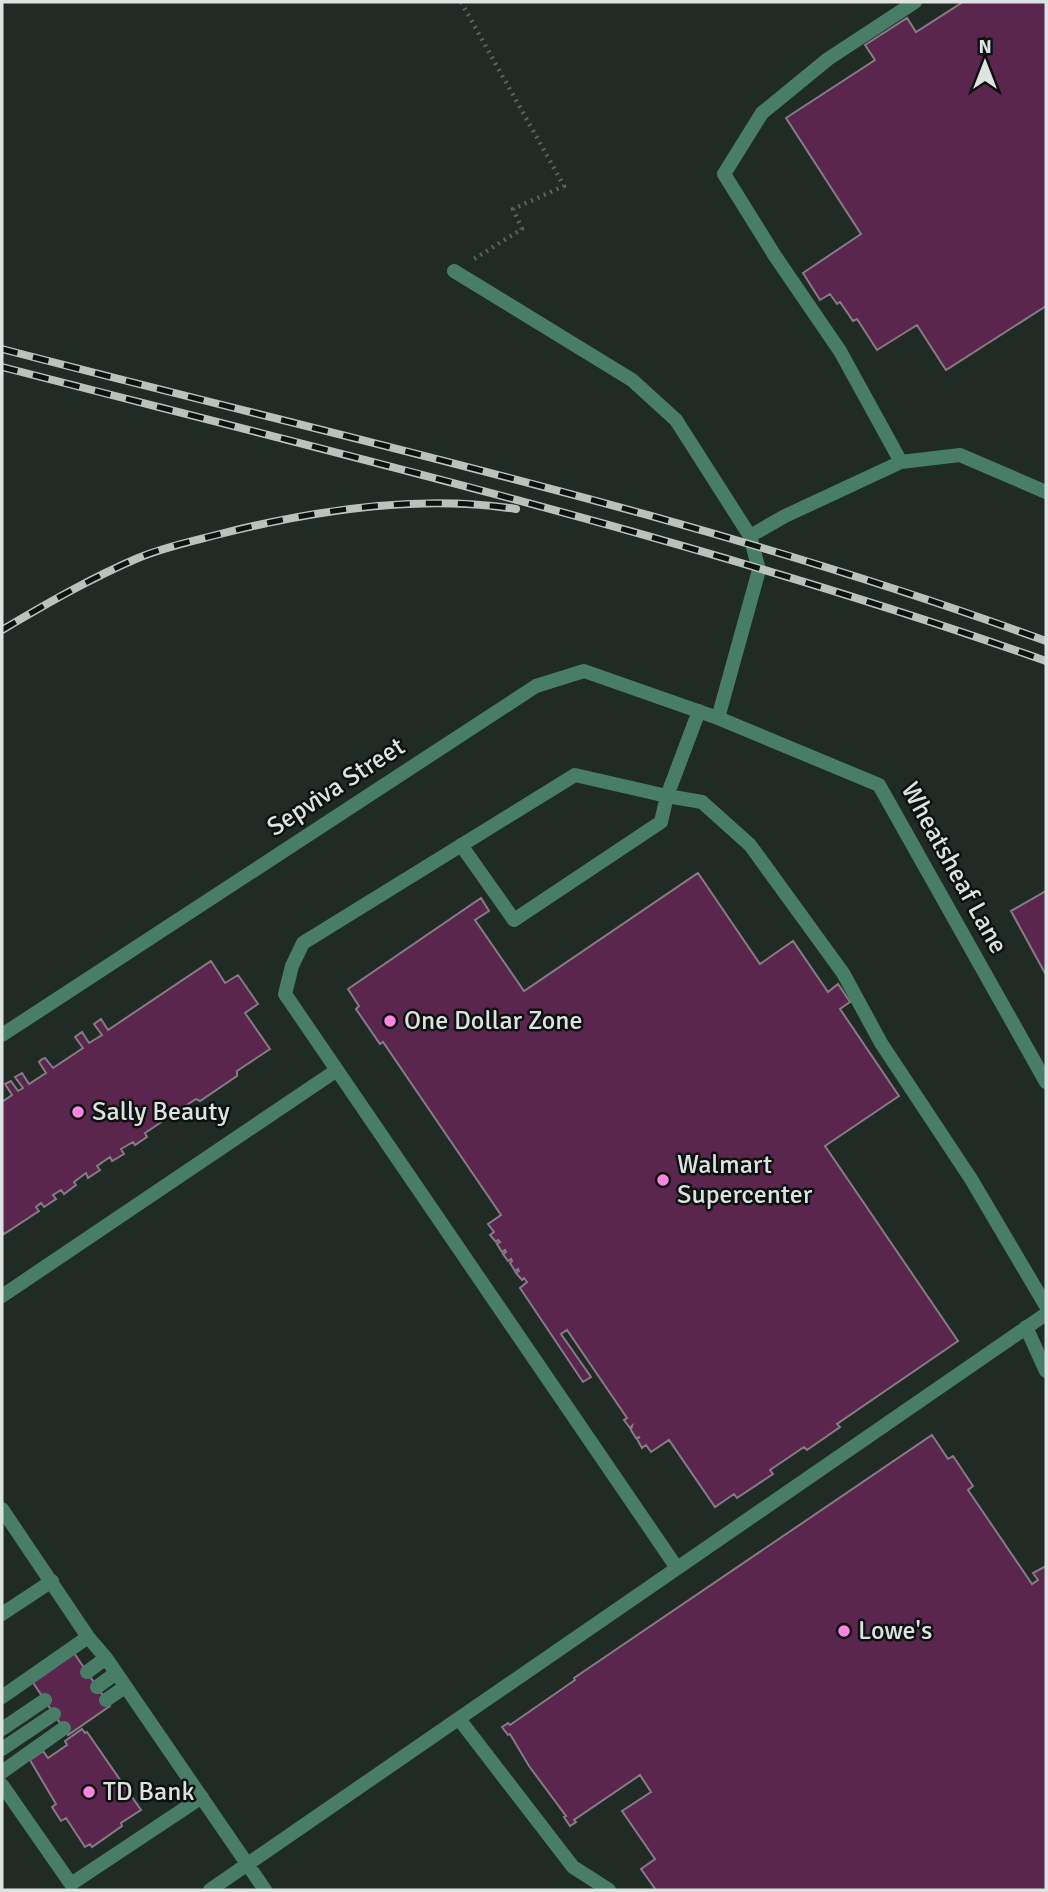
<svg xmlns="http://www.w3.org/2000/svg" width="1048" height="1892" font-family="Signika,sans-serif">
<style>
.building{fill:#5a264e;stroke:#867b83;stroke-width:2}
.lines{fill:none;stroke-linecap:round;stroke-linejoin:round}
.path{stroke:#59635e;stroke-width:4.5;stroke-dasharray:2 5;stroke-linecap:butt}
.service{stroke:#487e68;stroke-width:14}
.minor{stroke:#487e68;stroke-width:14}
.rail-casing{stroke:#bac2be;stroke-width:8}
.rail{stroke:#0d1210;stroke-width:5;stroke-dasharray:16;stroke-linecap:butt}
.poi-dot{fill:#fe86e1;stroke:#0d1210;stroke-width:2.5}
.labels{text-anchor:middle;dominant-baseline:central;stroke-width:5;stroke-linejoin:round;paint-order:stroke}
.street-label{font-size:26px;fill:#dce3e0;stroke:#0d1210}
.poi-label{font-size:26px;fill:#dce3e0;stroke:#0d1210;text-anchor:start}
</style>
<rect width="100%" height="100%" fill="#202b26"/>
<!-- building -->
<path class="building" d="M963,2H1046V306L946,370L917,325L877,350L857,319L853,321L840,302L837,304L830,294L820,300L803,273L861,234L786,118L875,60L865,45L907,18L916,32Z
M698,873L760,964L793,941L828,992L838,984L850,1002L840,1009L899,1096L825,1146L958,1341L837,1424L840,1427L807,1450L804,1447L770,1470L773,1474L737,1498L734,1494L715,1507L669,1440L651,1452L646,1445L642,1448L637,1439L640,1437L636,1438L631,1430L632,1426L630,1428L624,1420L627,1418L567,1330L561,1334L591,1377L583,1382L520,1288L527,1282L524,1278L522,1280L516,1273L519,1271L518,1269L515,1271L510,1263L512,1261L511,1259L508,1261L503,1254L506,1252L505,1250L502,1252L497,1244L500,1242L498,1240L496,1242L490,1235L494,1232L488,1224L501,1215L383,1042L380,1044L356,1009L359,1006L348,989L481,898L489,911L475,920L524,991Z
M1046,891V975L1011,911Z
M211,961L225,983L238,975L258,1004L245,1013L270,1049L237,1071V1076L200,1101L196,1099L145,1133L147,1137L135,1145L133,1142L121,1149L124,1154L112,1161L110,1157L97,1166L100,1170L88,1178L86,1173L74,1182L76,1185L64,1194L61,1190L53,1195L56,1199L44,1207L41,1203L36,1207L39,1211L4,1234L2,1231V1102L12,1095L5,1084L11,1081L18,1091L23,1088L15,1077L22,1073L29,1084L46,1073L39,1062L42,1059L45,1058L53,1068L83,1048L75,1037L82,1032L89,1043L102,1035L94,1024L101,1019L108,1030Z
M932,1435L948,1459L953,1456L973,1486L968,1490L1032,1584L1038,1580L1033,1573L1046,1566V1890H656L641,1869L655,1859L622,1811L651,1792L640,1775L574,1820L576,1822L570,1826L564,1817L566,1816L529,1766L510,1734L508,1735L502,1727L508,1723L510,1725L575,1680L574,1678Z
M74,1653L110,1706L68,1735L32,1681Z
M82,1729L85,1733L87,1732L141,1810L121,1823L122,1826L92,1847L90,1844L85,1847L66,1818L61,1821L52,1807L56,1804L30,1760L43,1751L48,1758L67,1745L65,1741Z"/>
<g class="lines">
<!-- path -->
<path class="path" d="M461,2L564,186L513,209L522,229L474,259"/>
<!-- service -->
<path class="service" d="M454,271L632,380L676,420
M901,462L840,351L775,256L724,174L762,113L828,59L915,2
M750,536L785,516L901,462L960,455L1046,492
M461,845L514,920L661,822L667,796L702,802L750,845L843,973L881,1043L971,1179L1046,1306
M2,1296L337,1070
M1026,1327L1046,1371
M2,1509L88,1637L106,1658L265,1890
M677,1568L285,994L292,966L303,943L575,775L667,796L699,711
M2,1614L52,1581
M87,1672L106,1658
M97,1687L116,1673
M2,1697L88,1637
M106,1700L125,1687
M459,1719L573,1867L609,1890
M2,1729L45,1700
M2,1749L54,1714
M2,1772L64,1728
M2,1785L71,1884L202,1797
M210,1890L1046,1314"/>
<!-- minor -->
<path class="minor" d="M676,420L750,536L759,570L718,718
M2,1035L536,686L584,671L718,718L879,785L1046,1082"/>
<!-- rail casing -->
<g class="rail-casing">
<path id="rail" d="M2,349C351,440 707,517 1046,641
M2,367C352,457 705,541 1046,661
M2,630C46,604 91,578 138,558C164,547 193,541 220,534C315,510 419,494 516,509"/>
</g>
<!-- rail -->
<use href="#rail" class="rail"/>
</g>
<!-- markers -->
<g class="poi-dot">
<circle cx="390" cy="1021" r="7"/>
<circle cx="78" cy="1112" r="7"/>
<circle cx="663" cy="1180" r="7"/>
<circle cx="844" cy="1631" r="7"/>
<circle cx="89" cy="1792" r="7"/>
</g>
<g class="labels">
<!-- street labels -->
<g class="street-label">
<text transform="translate(336 787) rotate(-33)">Sepviva Street</text>
<text transform="translate(954 868) rotate(61)">Wheatsheaf Lane</text>
</g>
<!-- poi labels -->
<g class="poi-label">
<text x="404" y="1021">One Dollar Zone</text>
<text x="92" y="1112">Sally Beauty</text>
<text x="677" y="1165">Walmart<tspan x="677" dy="30">Supercenter</tspan></text>
<text x="858" y="1631">Lowe's</text>
<text x="103" y="1792">TD Bank</text>
</g>
</g>
<!-- border -->
<rect width="1048" height="1892" fill="none" stroke="#dce3e0" stroke-width="7"/>
<!-- north arrow -->
<g transform="translate(985 63)" stroke="#0d1210" stroke-width="5" paint-order="stroke">
<path d="M0-5L12 26L0 18L-12 26Z" fill="#dce3e0"/>
<text y="-10" font-size="19" font-weight="bold" text-anchor="middle" fill="#dce3e0">N</text>
</g>
</svg>
